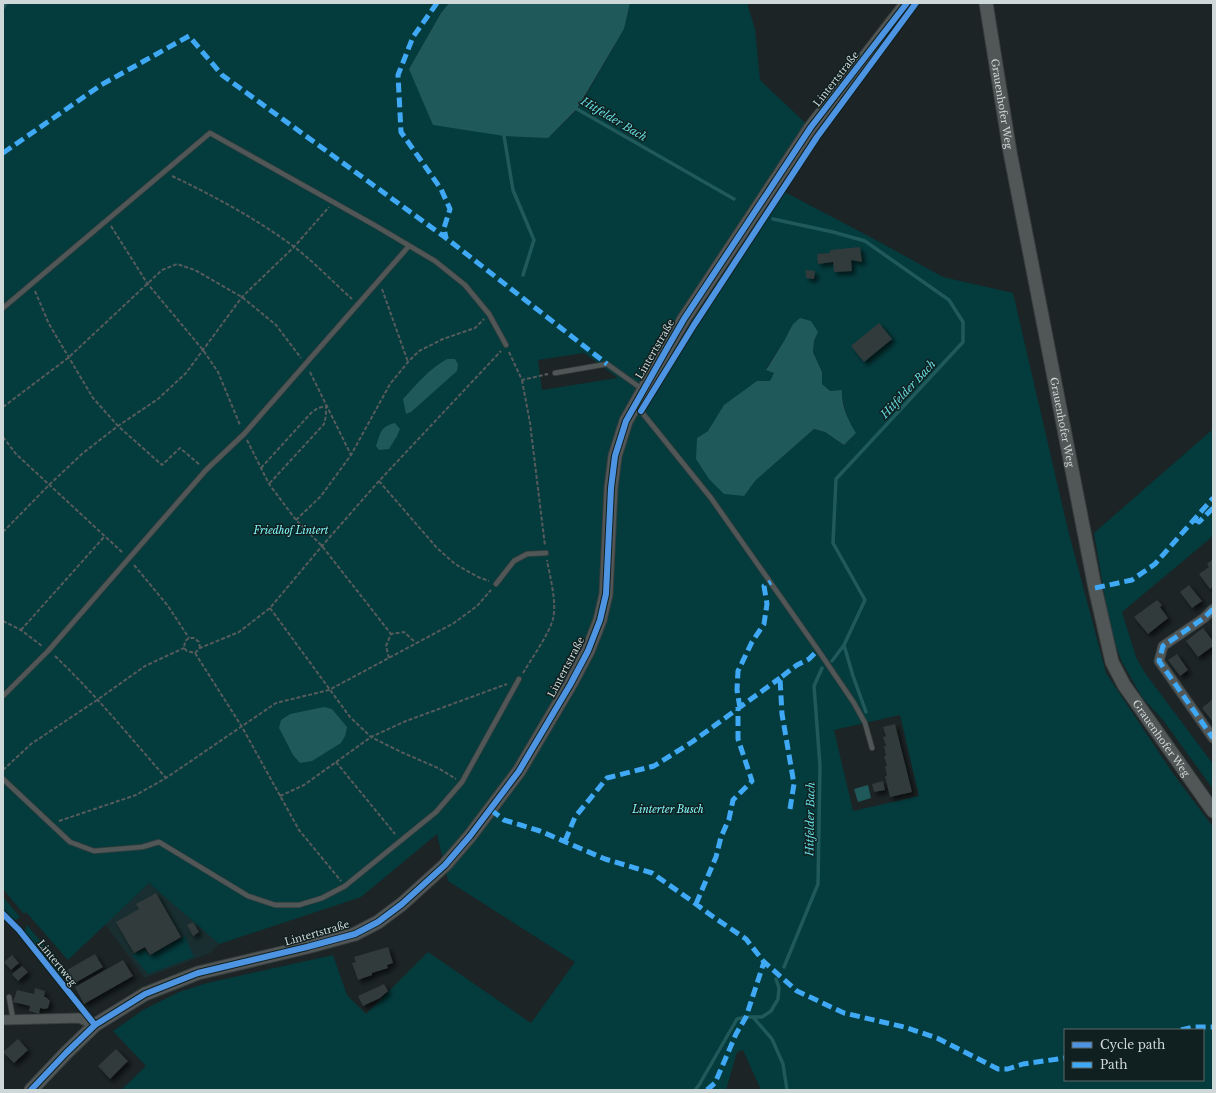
<svg xmlns="http://www.w3.org/2000/svg" width="1216" height="1093" font-family="'Libre Baskerville',serif">
<style>
.built{fill:#192e30}
.green{fill:#043b3d;fill-rule:evenodd}
.water{fill:#20595a}
.lines{fill:none;stroke-linecap:round;stroke-linejoin:round}
.stream{stroke:#20595a;stroke-width:3.5}
.building{fill:#333a3b;filter:url(#shadow)}
.lane-casing{stroke:#383e3e;stroke-width:6}
.street-casing{stroke:#383e3e;stroke-width:11}
.secondary-casing{stroke:#383e3e;stroke-width:15}
.path{stroke:#565b5c;stroke-width:2;stroke-dasharray:4 2;stroke-linecap:butt}
.lane{stroke:#515656;stroke-width:4.5}
.street{stroke:#515656;stroke-width:9}
.secondary{stroke:#515656;stroke-width:13}
.quiet{stroke:#3fa9f5;stroke-width:5;stroke-dasharray:10 5;stroke-linecap:butt}
.cycleway-casing{stroke:#101f1f;stroke-width:8}
.cycleway{stroke:#4d94e3;stroke-width:6}
.labels{text-anchor:middle;dominant-baseline:central;stroke-width:3;stroke-linejoin:round;paint-order:stroke}
.street-label{font-size:10px;fill:#cfd8d8;stroke:#101f1f}
.park-label{font-size:10px;font-style:italic;fill:#83f9fc;stroke:#101f1f}
.water-label{font-size:11px;font-style:italic;fill:#65dce0;stroke:#101f1f}
</style>
<defs>
<filter id="shadow"><feDropShadow dx="3.5" dy="3.5" stdDeviation="2" flood-color="#0009"/></filter>
</defs>
<rect width="100%" height="100%" fill="#1c2426"/>
<!-- built -->
<path class="built" d="M149,883L219,944L210,953L145,978L105,924Z"/>
<!-- green -->
<path class="green" d="M3,3H449L441,13L409,69L548,138L578,109L624,29L630,3H747L755,29L760,80L815,132L777,188L874,239L943,277L1013,293L1068,530L1106,673L1172,772L1213,827V1090H761L743,1050L737,1052L726,1090H121L146,1066L113,1031L143,1010L179,992L207,983L333,955L347,995L366,1014L428,952L531,1023L575,962L448,881L437,834L361,897L219,944L149,883L68,960L26,912L24,914L3,889ZM793,325L818,332L814,341L813,352L822,372V384L830,391L842,390C841,405 849,420 855,434L844,445L825,432L814,429L755,481L743,496L697,438L708,431L770,382L774,373L766,369L784,341ZM574,345L618,378H617L542,390L538,360L584,353ZM900,715L919,796L853,811L834,730ZM1065,1030H1203V1080H1065Z
M1213,429V536L1122,612L1136,657L1145,673L1213,764V789L1163,720L1142,697L1122,662L1111,633L1094,533Z
M3,897L20,917L16,920C2,920 3,907 3,897Z
M27,925L43,944L64,978L61,980L25,938L24,932Z
M185,936L194,957L148,974L132,955L145,949L149,956Z"/>
<!-- water -->
<path class="water" d="M449,3H630L624,29L577,109L548,138L504,136L433,125L409,69L441,13Z
M800,318L811,321L818,332L814,341L813,352L822,372V384L830,391L842,390C841,405 848,420 856,433L844,445L825,432L814,429L755,481L744,496L724,494L709,479L696,459L697,438L708,431L724,405L757,381H770L774,373L766,370L784,341L793,324Z
M447,359H455L458,364L457,371L411,412L406,414L403,399C416,385 429,369 447,359Z
M395,423L400,429L397,436L389,449L379,450L376,446C381,432 380,427 395,423Z
M324,707L332,709L347,727L345,736L341,743L312,761L300,763L293,755L279,728L281,720L290,714Z
M868,785L871,798L858,802L854,789Z"/>
<g class="lines">
<!-- stream -->
<path class="stream" d="M3,8L6,3
M574,107L577,109L734,199
M505,133L504,136L513,190L534,240L523,275
M773,219L833,232L865,241L949,300L963,322V342L836,479L833,543L865,600L844,645L832,661
M844,645L853,676L866,712
M784,967L818,884L820,766L814,686L822,668
M753,1017L772,1039L783,1064L787,1090
M695,1090L699,1085L737,1019L746,1017H762L771,1011L778,999L779,988L776,979"/>
</g>
<!-- building -->
<path class="building" d="M860,247L862,262L851,260L852,271L834,272L833,262L818,264L817,254L830,253V250Z
M806,270L815,271L814,279L806,278Z
M879,323L892,339L864,362L851,346Z
M1213,559V587L1210,589L1199,574L1209,567L1207,564Z
M1189,585L1202,601L1192,608L1180,592Z
M1157,600L1162,605L1160,607L1168,618L1148,634L1134,617Z
M1203,628L1213,641V646L1198,657L1186,641Z
M1177,654L1188,670L1180,676L1168,660Z
M1213,699V722L1202,708Z
M895,724L912,792L890,797L885,776H887L885,766H887L884,756H886L884,746H886L883,737L886,736L883,727Z
M883,781L885,790L874,792L872,784Z
M156,893L181,937L150,955L145,947L134,953L116,922L139,909L136,904Z
M193,922L199,932L193,936L187,925Z
M388,947L393,963L387,965L388,968L372,973V975L358,980L352,963L356,962L354,957Z
M95,954L103,967L75,983L67,970Z
M12,955L19,963L11,970L4,962Z
M123,960L133,976L84,1004L75,987Z
M22,966L28,972L18,981L12,974Z
M384,984L388,991L380,998L363,1006L358,996Z
M35,988L45,991L44,997H46L50,1001L48,1008L45,1009L40,1008L39,1014L29,1011L30,1006L13,1002L17,990L34,994Z
M18,1039L28,1050L14,1063L3,1052Z
M116,1049L128,1061L110,1079L98,1066Z"/>
<g class="lines">
<!-- lane casing -->
<g class="lane-casing">
<path id="lane" d="M3,308L210,133L376,226L435,261L465,285L489,314L506,345
M555,373L607,364L642,389
M636,405L711,498L818,650L854,703L865,723L872,748
M496,584L514,561L527,554L546,553
M3,696L49,650L206,470L244,434L409,246
M3,779L70,842L94,851L142,847L159,842L248,896L275,905H299L322,898L345,886L436,812L462,782L519,679
M3,914L19,930L92,1022
M9,997L13,1019"/>
</g>
<!-- street casing -->
<g class="street-casing">
<path id="street" d="M1213,609L1204,618L1163,646L1159,661L1213,738
M3,1020L79,1018L95,1025"/>
</g>
<!-- secondary casing -->
<g class="secondary-casing">
<g id="secondary">
<path id="s1" d="M986,3L1010,152L1095,588L1112,662L1124,685L1213,811"/>
<path d="M31,1090L66,1053L95,1025L145,994L198,973L307,947L355,934L378,922L402,904L445,865L470,836L519,771L570,685L588,651L600,620L606,594L611,488L615,456L626,421L665,352L684,319L811,127L907,3"/>
</g>
</g>
<!-- path -->
<path class="path" d="M172,176C214,196 255,218 293,246C313,261 333,282 352,299
M111,226L147,283L203,350L218,372L240,425
M382,289L408,362
M35,291L49,324L93,398L118,426L162,465L180,448L200,465
M509,352L522,380L548,374
M310,372L351,455
M522,380L530,423L545,546
M3,407L68,358L162,270L177,264L195,270L242,297L276,325L301,358
M3,437L16,454L123,553
M247,440L269,484L296,520L322,546L391,634
M261,468L311,413L318,408L326,406V416L324,424L269,484
M379,481L437,548L455,564L478,577L489,581
M296,520L321,496L351,455L390,384L408,362L419,351L443,339L475,328L484,319
M3,532L49,485L83,453L118,426L158,399L186,373L242,297L294,247L329,207
M134,565L168,606L189,638
M270,608L350,717L371,737L401,752L438,768L456,779
M3,621L21,630L42,646
M21,630L104,537
M200,648L199,642L194,638H189L185,641L184,648L187,651L195,653L200,648L239,632L270,608L322,546L379,481L501,351
M195,653L242,727L299,830L341,881
M55,656C95,694 130,737 166,778
M389,658L386,646L391,634L404,632L416,643
M523,673C532,658 549,634 553,619C557,602 550,577 547,560
M336,762L395,834
M3,770L31,744L97,700L145,666L184,648
M280,796L304,785L371,737L406,721L507,684
M59,821L136,795L166,778L276,703L329,690L454,623L477,606L491,590"/>
<!-- lane -->
<use href="#lane" class="lane"/>
<!-- street -->
<use href="#street" class="street"/>
<!-- secondary -->
<use href="#secondary" class="secondary"/>
<!-- quiet -->
<path class="quiet" d="M437,3L413,37L398,75L401,132L441,189L450,209L444,228L446,238
M3,153L101,85L189,36L222,75L446,238L607,364
M1195,519L1199,522L1213,508
M1095,588L1132,580L1155,564L1213,498
M1213,609L1204,618L1163,646L1159,661L1213,738
M740,708L737,690L738,671L752,642L764,624L767,604L764,586L771,582
M790,809L794,784L782,714L780,678L797,665L809,659L818,650
M491,810L504,820L540,831L605,859L652,873L692,901L712,916L746,939L764,962L797,991L844,1013L904,1027L937,1038L998,1069H1008L1023,1064L1065,1058
M565,841L575,817L607,778L654,766L692,742L780,678
M696,904L716,857L721,837L729,819L733,800L752,781L738,739V709
M1181,1030L1193,1027H1213
M707,1090L715,1083L736,1034L746,1017L764,962"/>
<!-- cycleway casing -->
<g class="cycleway-casing">
<path id="cycleway" d="M641,411L694,325L817,137L916,3
M3,914L19,930L95,1025
M31,1090L66,1053L95,1025L145,994L198,973L307,947L355,934L378,922L402,904L445,865L470,836L519,771L570,685L588,651L600,620L606,594L611,488L615,456L626,421L665,352L684,319L811,127L907,3"/>
</g>
<!-- cycleway -->
<use href="#cycleway" class="cycleway"/>
</g>
<g class="labels">
<!-- street labels -->
<g class="street-label">
<text transform="translate(836 79) rotate(-52)">Lintertstraße</text>
<text stroke="none"><textPath href="#s1" startOffset="102">Grauenhofer Weg</textPath></text>
<text transform="translate(655 349) rotate(-60)">Lintertstraße</text>
<text stroke="none"><textPath href="#s1" startOffset="426">Grauenhofer Weg</textPath></text>
<text transform="translate(566 667) rotate(-62)">Lintertstraße</text>
<text stroke="none"><textPath href="#s1" startOffset="762">Grauenhofer Weg</textPath></text>
<text transform="translate(317 933) rotate(-16)">Lintertstraße</text>
<text transform="translate(57 963) rotate(51)">Lintertweg</text>
</g>
<!-- park labels -->
<g class="park-label">
<text x="291" y="530">Friedhof Lintert</text>
<text x="668" y="809">Linterter Busch</text>
</g>
<!-- water labels -->
<g class="water-label">
<text transform="translate(614 119) rotate(31)">Hitfelder Bach</text>
<text transform="translate(908 389) rotate(-47)">Hitfelder Bach</text>
<text transform="translate(810 819) rotate(-89)">Hitfelder Bach</text>
</g>
</g>
<!-- border -->
<rect width="1216" height="1093" fill="none" stroke="#cfd8d8" stroke-width="8"/>
<!-- legend -->
<rect x="1064" y="1029" width="140" height="52" fill="#101f1f" stroke="#5c6969"/>
<rect x="1072" y="1042" width="20" height="6" fill="#4d94e3" stroke="#5c6969"/>
<text x="1100" y="1049" font-size="12" fill="#cfd8d8">Cycle path</text>
<rect x="1072" y="1062" width="20" height="6" fill="#3fa9f5" stroke="#5c6969"/>
<text x="1100" y="1069" font-size="12" fill="#cfd8d8">Path</text>
</svg>
